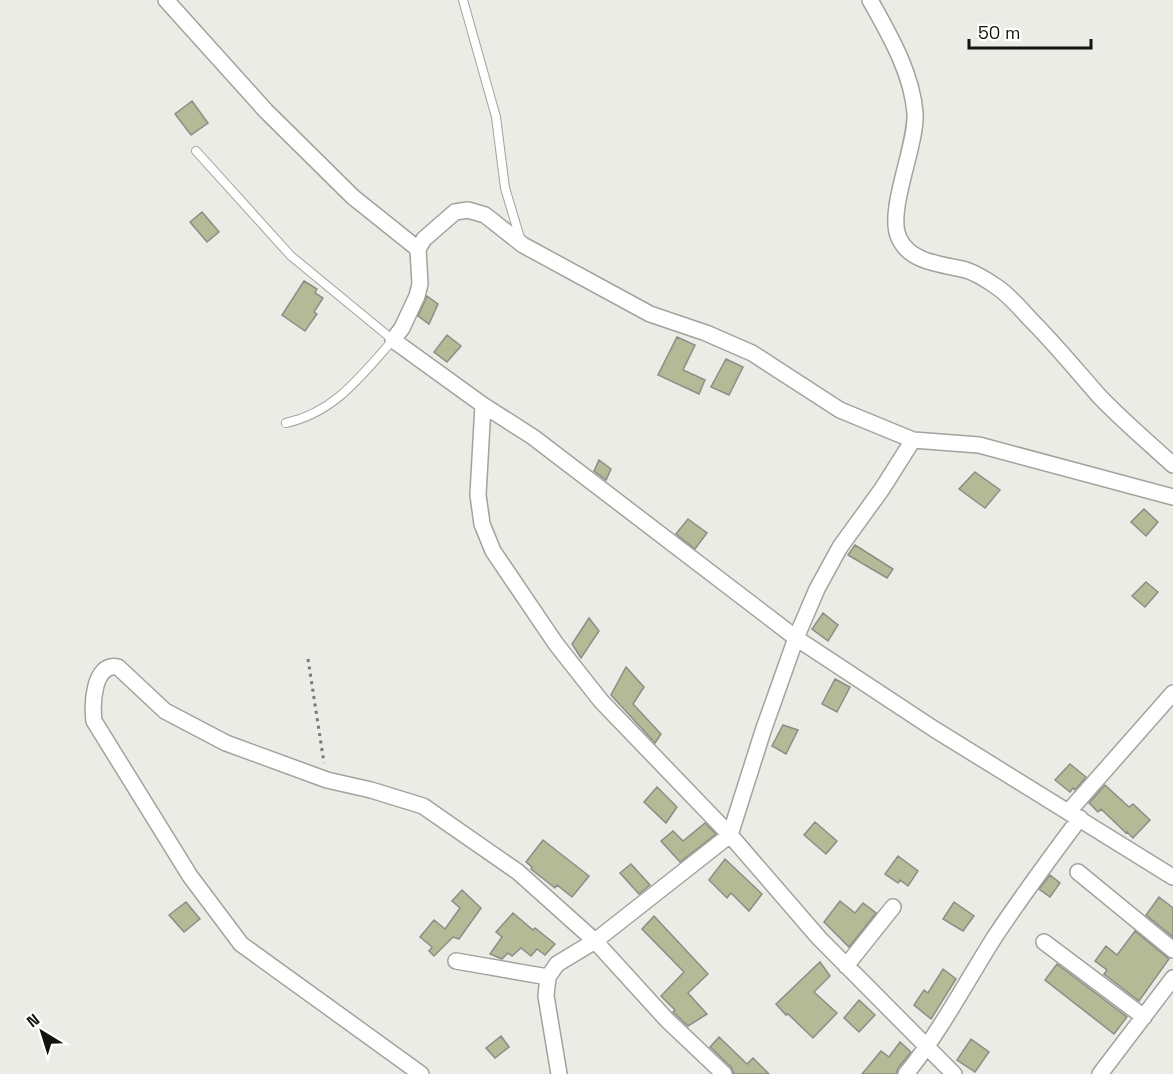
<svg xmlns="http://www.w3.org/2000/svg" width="1173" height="1074" font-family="'Space Grotesk',sans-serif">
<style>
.building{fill:#b4ba96;stroke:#8c8d87;stroke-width:1.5}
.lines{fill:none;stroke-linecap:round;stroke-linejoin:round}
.lane-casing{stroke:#a2a39d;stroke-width:10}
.street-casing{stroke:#a2a39d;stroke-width:18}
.path{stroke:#787975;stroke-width:3;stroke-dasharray:3 4.5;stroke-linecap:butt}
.lane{stroke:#fff;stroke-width:8}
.street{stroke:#fff;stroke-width:15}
</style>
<rect width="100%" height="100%" fill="#eaece5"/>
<!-- building -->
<path class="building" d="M192,101L208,123L191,135L175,114Z
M202,212L219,232L207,242L190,222Z
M304,281L317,289L315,293L323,298L314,312L317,314L305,331L282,315Z
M427,296L438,304L429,324L418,316Z
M447,335L461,346L447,362L434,352Z
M677,337L695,345L683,370L705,380L699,394L658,375Z
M726,359L743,367L729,395L711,387Z
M599,460L611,469L606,480L594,471Z
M975,472L1000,490L985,508L959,489Z
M1144,509L1158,522L1146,536L1131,522Z
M688,519L707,533L695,549L676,534Z
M855,545L893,569L887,578L848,555Z
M1146,582L1158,592L1145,607L1132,596Z
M823,613L838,625L828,641L812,629Z
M589,618L599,631L581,658L572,644Z
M626,667L644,687L633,704L661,734L655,743L611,695Z
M835,679L850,687L837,712L822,704Z
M783,725L798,730L786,754L772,746Z
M1070,764L1086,777L1075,790L1073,788L1070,792L1055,780Z
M1105,785L1129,807L1133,804L1150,820L1133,838L1127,832L1126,833L1101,809L1098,812L1089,803Z
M657,787L677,807L666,823L644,802Z
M815,822L837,841L826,854L804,835Z
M705,823L716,834L680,862L661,841L673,831L683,841Z
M543,840L589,876L572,897L557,885L555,888L531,869L532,867L526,862Z
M898,856L918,871L908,886L900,880L898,883L885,874Z
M725,859L762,894L749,911L731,893L727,898L709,880Z
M631,864L650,885L639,894L620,873Z
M1050,875L1060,883L1050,897L1039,889Z
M462,890L481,908L459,939L453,937L434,956L429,951L432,947L420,937L434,920L445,929L460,908L452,901Z
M1159,897L1173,908V937L1146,915Z
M840,901L855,913L863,903L876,913L849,947L824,922Z
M186,902L200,919L184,932L169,915Z
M954,902L974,916L963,931L943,919Z
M513,913L533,930L535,928L555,944L545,955L537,949L531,956L521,948L512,956L508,953L502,959L490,954L502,937L496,932Z
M654,916L708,974L688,993L707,1014L688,1026L673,1012L675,1010L661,996L684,972L642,929Z
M1135,931L1169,959L1139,1001L1104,974L1107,970L1095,961L1106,946L1117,955Z
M820,962L830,976L814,992L837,1013L813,1038L788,1014L786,1015L776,1004Z
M1057,964L1127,1017L1114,1034L1045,980Z
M943,969L956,979L931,1019L914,1005L924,990L928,993Z
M859,1000L875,1015L859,1032L844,1018Z
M501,1036L509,1047L495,1058L486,1048Z
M719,1037L747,1064L753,1058L769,1074H734L731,1067L710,1047Z
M971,1039L989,1052L975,1072L957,1060Z
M900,1042L911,1052L898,1068L896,1074H862L881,1051L889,1057Z"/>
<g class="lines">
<!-- lane casing -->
<g class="lane-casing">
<path id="lane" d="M463,0L496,117L505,188L520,238
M196,151L291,256L393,340C361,376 335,412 286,423"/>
</g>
<!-- street casing -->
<g class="street-casing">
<path id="street" d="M166,0L266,111L353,197L418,249
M870,0C889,34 912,73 915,113C917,146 886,211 899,238C910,263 942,264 966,270C978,274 987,280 997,287C1010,296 1020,308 1030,319C1055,344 1077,371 1100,397C1123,421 1149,443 1173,465
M483,405L478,495L482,524L493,551L556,644L601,701L730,835L819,938L954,1074
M1173,497L979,445L913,440L840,410L752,353L706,333L650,314L523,245L485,215L468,210L455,212L424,239L418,249L420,284L417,296L402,328L393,340L483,405L533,437L796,638L934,729L1173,877
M1069,811L1173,693
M1078,872L1173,950
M1044,942L1144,1017
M456,961L548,977
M846,966L893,907
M421,1074L241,944L190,876L94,721C92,705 93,662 118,667L165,711L226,743L327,780L371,790L423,806L518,872L595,941L667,1020L724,1074
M559,1074L546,996L548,977L557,964L595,941L730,835L763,731L796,638L817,589L840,547L882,489L913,440
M906,1074C940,1032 965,984 994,938C1021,897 1050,858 1080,818
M1100,1074L1173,978"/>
</g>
<!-- path -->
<path class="path" d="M308,659L324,763"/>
<!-- lane -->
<use href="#lane" class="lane"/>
<!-- street -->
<use href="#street" class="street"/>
</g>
<!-- north arrow -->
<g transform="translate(42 1032) rotate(322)" stroke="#fffffe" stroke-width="4.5" paint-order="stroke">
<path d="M0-4.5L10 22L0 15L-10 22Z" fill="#131311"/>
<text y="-9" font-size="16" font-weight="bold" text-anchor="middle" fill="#131311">N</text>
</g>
<!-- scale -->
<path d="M969 39v9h122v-9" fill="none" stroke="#131311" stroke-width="3"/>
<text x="978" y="39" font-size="18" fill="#131311" stroke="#fffffe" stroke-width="4.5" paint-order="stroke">50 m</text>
</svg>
